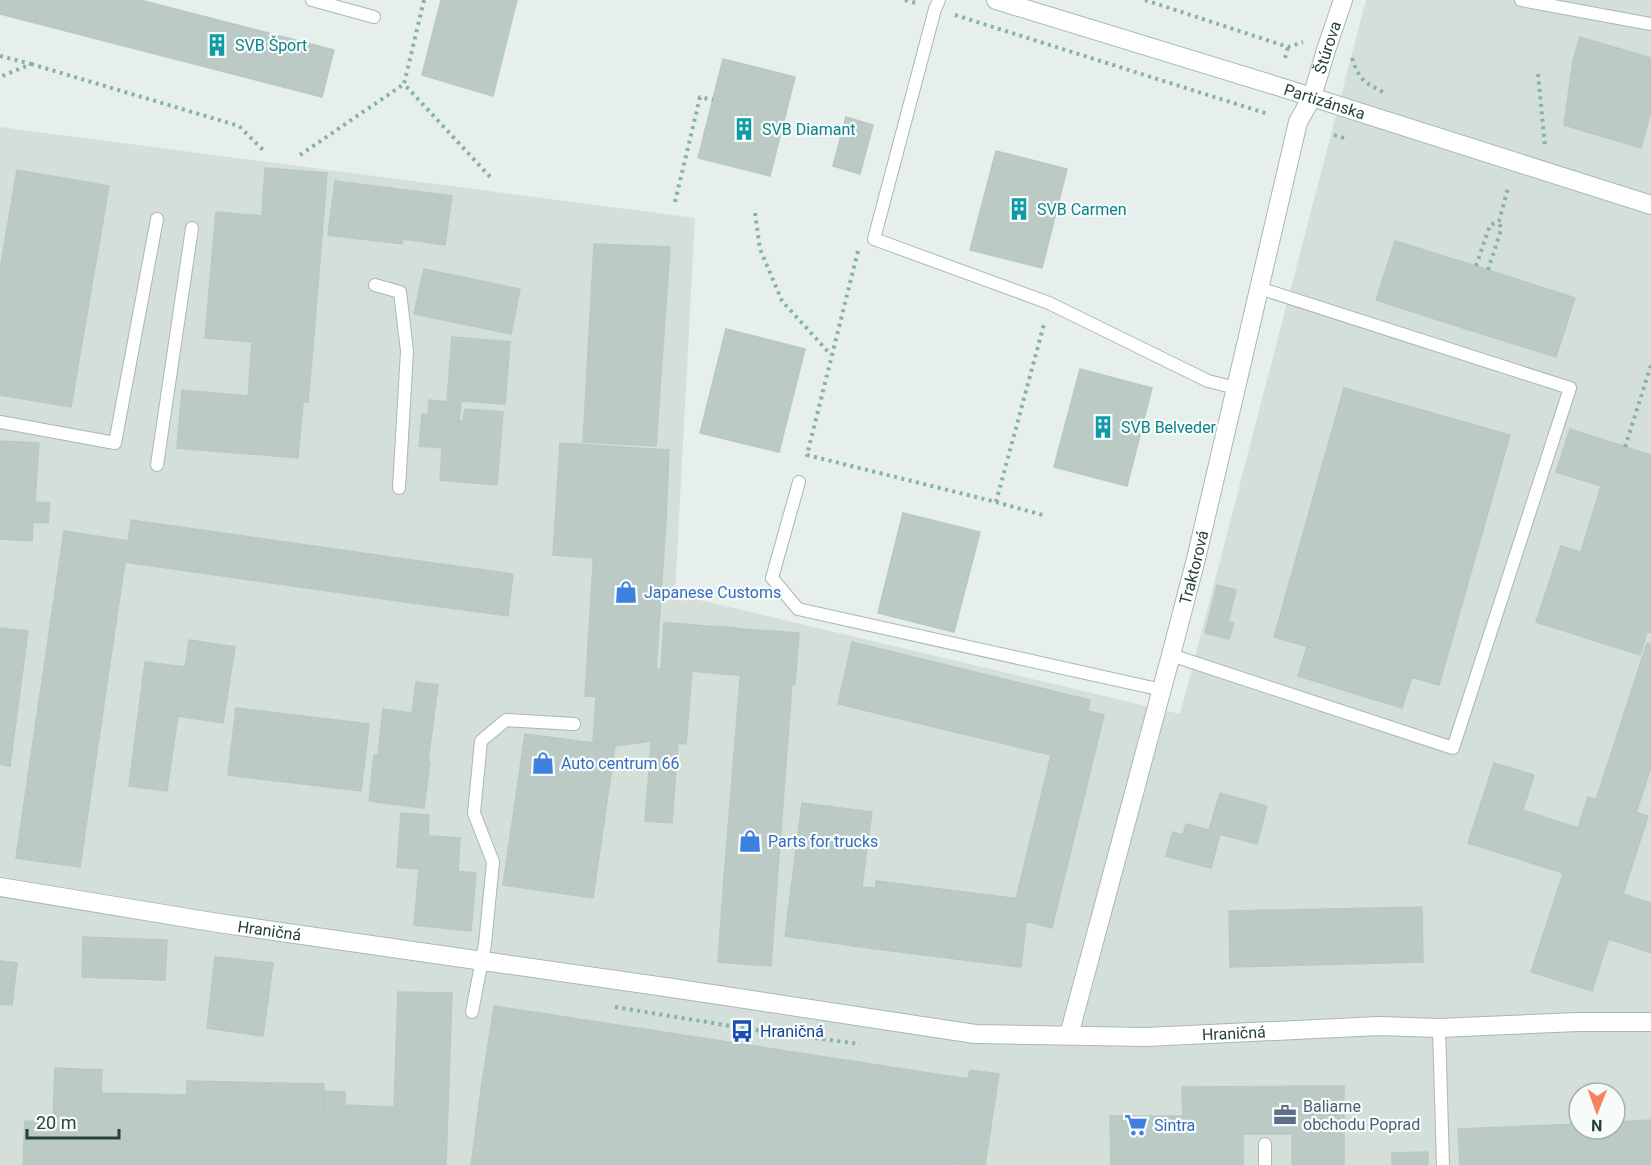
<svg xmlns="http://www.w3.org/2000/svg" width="1651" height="1165" font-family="Roboto,sans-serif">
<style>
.built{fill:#d4dfda;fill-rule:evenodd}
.building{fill:#bbcac4;stroke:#b8c9c2;stroke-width:1.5}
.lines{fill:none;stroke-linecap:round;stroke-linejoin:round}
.lane-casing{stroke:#a8b8b2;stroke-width:14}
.street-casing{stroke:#a8b8b2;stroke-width:20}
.secondary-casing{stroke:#a4bbb3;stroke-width:20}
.path{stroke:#86b3a5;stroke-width:4;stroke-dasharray:3 4.5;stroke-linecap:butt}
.lane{stroke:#fff;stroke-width:12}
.street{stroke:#fff;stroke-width:18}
.secondary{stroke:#fff;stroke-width:18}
.labels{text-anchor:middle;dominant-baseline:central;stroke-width:4.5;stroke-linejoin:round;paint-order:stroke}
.culture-label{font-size:16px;fill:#0d838f;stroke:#f7fbf9;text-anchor:start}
.street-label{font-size:16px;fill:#24423a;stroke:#f7fbf9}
.shop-label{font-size:16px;fill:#366cbe;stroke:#f7fbf9;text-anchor:start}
.transit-label{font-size:16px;fill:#164399;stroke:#f7fbf9;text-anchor:start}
.service-label{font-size:16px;fill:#4e5e75;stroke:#f7fbf9;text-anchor:start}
</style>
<rect width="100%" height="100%" fill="#e6efeb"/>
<!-- built -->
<path class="built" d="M1366,0H1651V1165H0V127L695,218L675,594L1180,714ZM1579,1093H1615V1129H1579Z"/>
<!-- building -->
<path class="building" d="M0,0H140L334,50L322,97L0,14Z
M441,0H517L493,96L422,75Z
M1580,37L1651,58V111L1641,148L1564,125L1573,60Z
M723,59L795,77L770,176L698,158Z
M846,117L873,125L860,174L833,166Z
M996,151L1067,169L1042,268L970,250Z
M265,168L327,173L313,347L205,338L216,212L262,216Z
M17,170L109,186L71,407L0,395V270Z
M335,181L452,196L445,245L403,239L402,244L328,235Z
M1395,241L1482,268L1463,328L1376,300Z
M594,244L670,247L656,446L583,442Z
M1482,268L1575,298L1556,357L1463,328Z
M424,269L520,289L511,334L414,314Z
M726,329L805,349L779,452L700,433Z
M452,337L510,342L505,404L447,400Z
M252,342L313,347L308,402H303L298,458L177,448L182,390L248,396Z
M1080,369L1152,388L1127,486L1054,467Z
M1344,388L1510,435L1439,685L1274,637Z
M429,400L461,403L459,421H463L465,409L503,412L497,485L440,480L442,448L419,446L422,414H428Z
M1570,429L1651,455V574L1581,552L1601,486L1556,472Z
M0,441L39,443L35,502L50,503L48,523L33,522L32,541L0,539Z
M560,443L669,450L666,520L596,516L594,558L553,555Z
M903,513L980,532L954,632L878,613Z
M596,516L666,520L654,700L585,696Z
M131,520L390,557L384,599L125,562Z
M64,531L128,541L80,867L16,858Z
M1561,546L1651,574V633L1647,632L1640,655L1536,622Z
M390,557L513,574L508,616L384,599Z
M1217,585L1236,590L1228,622L1234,623L1229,639L1205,633Z
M664,623L684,624L680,670L661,669Z
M684,624L704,626L701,672L680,670Z
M704,626L726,627L722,674L701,672Z
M726,627L743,629L740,675L722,674Z
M0,628L28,631L10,766L0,764Z
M743,629L799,633L795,684L740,680Z
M189,640L235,647L223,723L178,716Z
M852,642L1090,700L1088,711L1104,715L1052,928L1026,921L1029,900L1016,899L1051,755L838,704Z
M1647,643L1651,645V767L1636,813L1596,800Z
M1307,646L1412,677L1402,708L1298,676Z
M145,662L185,667L167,791L129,786Z
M657,669L692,671L686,744L678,743L672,823L645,821Z
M740,680L792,684L777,882L724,878Z
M416,682L438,685L428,762L378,756L383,709L412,713Z
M596,697L654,700L651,741L615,746L593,743Z
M236,708L369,724L361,791L228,775Z
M525,734L615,746L593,898L503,885Z
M374,755L430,762L424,808L369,801Z
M1494,763L1534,775L1523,810L1578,828L1563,873L1468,843Z
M1220,793L1267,806L1257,844L1220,834L1211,868L1166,856L1173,832L1183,835L1186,824L1209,830Z
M1588,797L1648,816L1592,991L1531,972Z
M802,803L872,812L854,946L785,936Z
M401,813L429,815L428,836L460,838L458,872L397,867Z
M419,868L476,873L471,931L414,925Z
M724,878L777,882L771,966L718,962Z
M876,881L1029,900L1021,967L854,946L862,887L876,888Z
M1623,894L1651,903V953L1609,939Z
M1422,907L1423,962L1230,967L1229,911Z
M83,937L167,940L165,980L82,977Z
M215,957L273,963L263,1036L207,1028Z
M0,961L17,963L12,1005L0,1004Z
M398,992L452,993L446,1165H322L325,1091L345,1092V1105L394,1107Z
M494,1006L968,1079L970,1070L999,1074L985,1165H973L481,1090Z
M55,1068L102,1070L99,1165H23L25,1121L53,1122Z
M187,1081L324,1084L322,1165H185Z
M1344,1086V1165H1292V1134H1243V1165H1184L1182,1087Z
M481,1090L690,1122L684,1165H471Z
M101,1093L187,1095L185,1165H99Z
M1110,1116H1182L1184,1165H1111Z
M1651,1120V1165H1460L1458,1129L1579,1124V1129H1615V1122Z
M690,1122L973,1165H684Z
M1428,1152V1165H1392V1153Z"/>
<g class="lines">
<!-- lane casing -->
<g class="lane-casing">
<path id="lane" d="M312,0L374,17
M939,0L935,9L874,239L1049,303L1208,381L1236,388
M1521,0L1651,24
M375,285L400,292L407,351L399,488
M0,422L115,443L157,219
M157,465L192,228
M799,482L772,578L798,609L1162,690
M1171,655L1453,748L1570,388L1259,288
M472,1012L485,944L493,862L474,813L481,741L506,720L574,724
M1439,1028L1443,1165
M1265,1144V1165"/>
</g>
<!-- street casing -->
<g class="street-casing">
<g id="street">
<path id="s1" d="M0,887L218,923L672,988L975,1034L1146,1037L1379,1026L1439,1028L1578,1022H1651"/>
<path id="s2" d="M1069,1035L1171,655L1196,559L1298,122L1312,97L1326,50L1343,0"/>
</g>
</g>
<!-- secondary casing -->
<g class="secondary-casing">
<g id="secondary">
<path id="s3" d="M996,0L1277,86L1651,205"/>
</g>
</g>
<!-- path -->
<path class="path" d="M424,0L404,84L492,179
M905,0L916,3
M1145,0L1288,47L1303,42
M955,15L1268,114
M0,56L31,64L0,77
M1285,58L1288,47
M1352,58C1359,80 1365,83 1385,93
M31,64L239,126L263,150
M1538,74L1545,146
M1334,135L1347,139
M300,155L404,84
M675,202L700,97L713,100
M755,213L760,249L782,301L831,355
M858,251L807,455L996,502L1044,324
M1476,266L1490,225L1499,221L1508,188
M1488,270L1501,230L1499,221
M1625,447L1651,365
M996,502L1046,516
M615,1007L755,1030L860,1044"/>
<!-- lane -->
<use href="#lane" class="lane"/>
<!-- street -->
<use href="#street" class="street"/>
<!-- secondary -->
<use href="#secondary" class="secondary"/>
</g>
<!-- icons -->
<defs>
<g id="building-bare" transform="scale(1.8)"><path d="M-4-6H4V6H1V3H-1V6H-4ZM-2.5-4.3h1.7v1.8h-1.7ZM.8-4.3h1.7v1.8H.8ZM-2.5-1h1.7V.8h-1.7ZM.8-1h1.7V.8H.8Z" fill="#0f9aa8" stroke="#f7fbf9" stroke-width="2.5" paint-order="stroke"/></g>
<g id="shop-bare" transform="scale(1.8)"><path d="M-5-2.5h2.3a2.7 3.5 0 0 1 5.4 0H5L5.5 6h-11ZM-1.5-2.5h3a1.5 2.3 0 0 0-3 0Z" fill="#3f7fe0" stroke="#f7fbf9" stroke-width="2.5" paint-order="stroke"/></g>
<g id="bus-bare" transform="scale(1.8)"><path d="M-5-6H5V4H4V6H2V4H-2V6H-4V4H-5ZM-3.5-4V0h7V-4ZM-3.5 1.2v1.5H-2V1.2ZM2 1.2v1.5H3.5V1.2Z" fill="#1a4fb4" stroke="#f7fbf9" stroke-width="2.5" paint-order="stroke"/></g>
<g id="office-bare" transform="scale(1.8)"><path d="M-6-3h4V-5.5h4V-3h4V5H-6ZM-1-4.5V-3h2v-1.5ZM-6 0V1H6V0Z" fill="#5c6f8a" stroke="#f7fbf9" stroke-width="2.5" paint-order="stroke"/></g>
<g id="supermarket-bare" transform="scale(1.8)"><path d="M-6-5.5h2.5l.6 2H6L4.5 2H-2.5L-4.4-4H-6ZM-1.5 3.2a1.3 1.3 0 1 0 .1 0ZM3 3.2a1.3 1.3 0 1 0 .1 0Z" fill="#3f7fe0" stroke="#f7fbf9" stroke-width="2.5" paint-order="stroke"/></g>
</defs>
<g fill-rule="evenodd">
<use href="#building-bare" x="217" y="45"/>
<use href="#building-bare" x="744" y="129"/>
<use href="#building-bare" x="1019" y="209"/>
<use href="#building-bare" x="1103" y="427"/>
<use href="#shop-bare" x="626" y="592"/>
<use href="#shop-bare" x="543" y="763"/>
<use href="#shop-bare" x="750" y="841"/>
<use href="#bus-bare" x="742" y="1031"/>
<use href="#office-bare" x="1285" y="1115"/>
<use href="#supermarket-bare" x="1136" y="1125"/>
</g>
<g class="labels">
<!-- culture labels -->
<g class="culture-label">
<text x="235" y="45">SVB Šport</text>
<text x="762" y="129">SVB Diamant</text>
<text x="1037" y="209">SVB Carmen</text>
<text x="1121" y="427">SVB Belveder</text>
</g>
<!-- street labels -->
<g class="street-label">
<text stroke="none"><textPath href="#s2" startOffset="1022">Štúrova</textPath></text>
<text stroke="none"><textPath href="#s3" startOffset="344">Partizánska</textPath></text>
<text stroke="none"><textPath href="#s2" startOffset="484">Traktorová</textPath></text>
<text stroke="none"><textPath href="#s1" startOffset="273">Hraničná</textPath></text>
<text stroke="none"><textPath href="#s1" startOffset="1245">Hraničná</textPath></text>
</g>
<!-- shop labels -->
<g class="shop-label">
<text x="644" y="592">Japanese Customs</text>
<text x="561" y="763">Auto centrum 66</text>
<text x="768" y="841">Parts for trucks</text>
<text x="1154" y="1125">Sintra</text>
</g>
<!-- transit labels -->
<g class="transit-label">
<text x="760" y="1031">Hraničná</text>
</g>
<!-- service labels -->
<g class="service-label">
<text x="1303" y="1106">Baliarne<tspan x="1303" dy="18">obchodu Poprad</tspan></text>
</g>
</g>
<!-- north arrow -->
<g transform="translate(1597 1111) rotate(181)"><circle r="28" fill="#f7fbf9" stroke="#a3b1ad" stroke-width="1.5"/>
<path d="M0-4.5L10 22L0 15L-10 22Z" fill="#f4845f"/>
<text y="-9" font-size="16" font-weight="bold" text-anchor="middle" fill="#24423a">N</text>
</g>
<!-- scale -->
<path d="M27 1129v9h92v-9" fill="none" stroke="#24423a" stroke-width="3"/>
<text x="36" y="1129" font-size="18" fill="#24423a" stroke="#f7fbf9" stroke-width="4.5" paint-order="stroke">20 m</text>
</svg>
